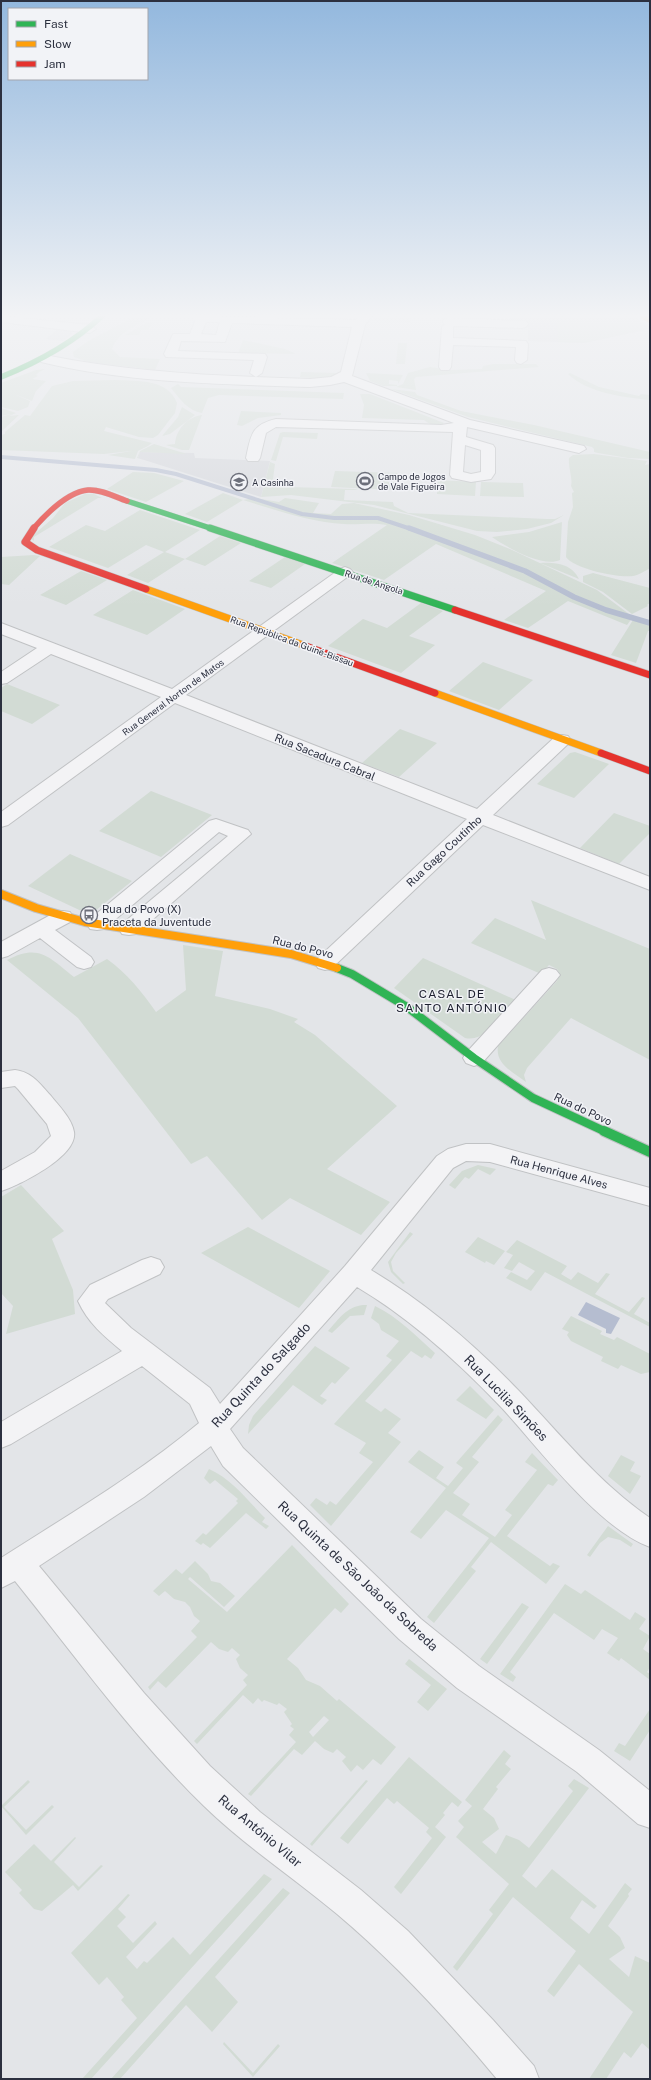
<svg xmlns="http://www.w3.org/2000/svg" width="651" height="2080" font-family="'Public Sans',sans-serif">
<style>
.built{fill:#d4d6db}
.green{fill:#d2dbd4;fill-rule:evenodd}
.water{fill:#b5bdd0}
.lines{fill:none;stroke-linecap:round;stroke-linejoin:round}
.stream-far1{stroke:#b5bdd0;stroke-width:4}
.stream{stroke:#b5bdd0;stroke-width:5.5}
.street-casing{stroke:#c0c2c4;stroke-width:2}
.fast-far3-casing{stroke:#c0c2c4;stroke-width:6}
.fast-far2-casing{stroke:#c0c2c4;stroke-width:8}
.fast-far1-casing{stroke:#c0c2c4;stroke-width:10}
.fast-casing{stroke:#c0c2c4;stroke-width:12}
.slow-far2-casing{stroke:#c0c2c4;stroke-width:6}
.slow-far1-casing{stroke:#c0c2c4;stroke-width:8}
.slow-casing{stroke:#c0c2c4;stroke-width:10}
.jam-far1-casing{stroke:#c0c2c4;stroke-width:6}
.jam-casing{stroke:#c0c2c4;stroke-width:8}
.street{fill:#f3f3f5;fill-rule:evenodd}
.fast-far3{stroke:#30b455;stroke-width:5.5}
.fast-far2{stroke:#30b455;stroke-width:7}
.fast-far1{stroke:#30b455;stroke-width:8}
.fast{stroke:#30b455;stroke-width:10}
.slow-far2{stroke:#ff9f0a;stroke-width:5.5}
.slow-far1{stroke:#ff9f0a;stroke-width:7}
.slow{stroke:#ff9f0a;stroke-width:8}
.jam-far1{stroke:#e5322d;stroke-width:5.5}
.jam{stroke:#e5322d;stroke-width:7}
.labels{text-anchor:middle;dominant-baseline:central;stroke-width:3;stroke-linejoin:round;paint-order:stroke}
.far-poi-label{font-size:9px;fill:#2c303f;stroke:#f2f3f7;text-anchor:start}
.far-street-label{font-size:9px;fill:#2c303f;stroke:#f2f3f7}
.street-label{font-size:11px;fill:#2c303f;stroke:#f2f3f7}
.poi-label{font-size:11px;fill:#2c303f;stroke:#f2f3f7;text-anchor:start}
.neighbourhood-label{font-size:12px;letter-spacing:1px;fill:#1e2130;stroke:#f2f3f7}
.near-street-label{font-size:13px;fill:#2c303f;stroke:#f2f3f7}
</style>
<rect width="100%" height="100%" fill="#e3e5e8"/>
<!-- built -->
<path class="built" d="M509,316H631L650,327V329L584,343L528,341V321L509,320Z
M59,328L70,331L72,334L63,341L46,339Z
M140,452L194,453L195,458L270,461L261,497L138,458Z"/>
<!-- green -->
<path class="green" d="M136,316H155C139,324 118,331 112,349L120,357L160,359L155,370L88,362L74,357L73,352L88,341Z
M375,316H412L410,322L370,321Z
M557,316L604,318L614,322L639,326L647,329L584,343L558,342Z
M605,316H631L650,327V329C636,322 617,326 605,316Z
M146,323H152L148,330H141L139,335H125Z
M243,340L285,349L296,354L238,353Z
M398,343H407L405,364H396Z
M493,364H536L539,367L416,377L414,379L416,390L396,387L403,384L408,373L430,367L451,370L482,369L483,366Z
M45,369L39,372L36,375L38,376L32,379L46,381L36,391L32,401L14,394L30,401L28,407L18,411L1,407V383L36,370Z
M301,372L337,373C327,381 312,378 300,377Z
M366,373L403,375L398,384V381L389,380V384L397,385V386H383L370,381Z
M570,373L599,387L639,396L641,394L650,395L649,400C622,397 588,393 568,374Z
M115,380C139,381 168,379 177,403L175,413L158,435L153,438L139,437L106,427L104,431L152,443L148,446L138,451L135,459L108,455L131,451L104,454L1,450V435L5,434V432L25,415L30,416L52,386L73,381Z
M178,384L181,387L344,393L343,399L219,395L208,398L202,413C188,411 180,399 171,388Z
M391,389L415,392L417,395L461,411L534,425L650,452V459L628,458L598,453L594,452V449L592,447L468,417Z
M360,394H370L444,423C438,428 430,425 424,420L362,418L364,405Z
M182,407L195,415L170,434L162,436L178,417Z
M1,408L16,413L9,416L19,415L1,432V417L11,414L1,416Z
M241,411L281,413V415L258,418L242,426L237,425Z
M202,415L189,450H182L166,445L175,444C176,430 187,417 202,415Z
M280,433L283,432L318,433L317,439L283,437L276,461L271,460Z
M154,444L187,454L140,452L138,458L145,460L137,458L140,451Z
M594,454L647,461L645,465L650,464V568C645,571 639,575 633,576C618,578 574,569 566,557L568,522L573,507L572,493L574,492L571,486C573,479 568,467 569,458L573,455Z
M270,462L275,464L273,479L279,484L289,487L355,489L358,490H345L344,500L393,502L394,506L408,513L547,519H555L564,515L551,523L527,529L497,532L477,531L374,505L291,495L261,497Z
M335,471L398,473L395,490L331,487Z
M133,472L154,473L184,481L146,502L107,489Z
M438,480L476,482L475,496L437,494Z
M481,482L523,483L524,497L480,496Z
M223,493L243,500L255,498L279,502L285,498L319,503L313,513L331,514L342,504L354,503L409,515L475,535L510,549L597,590L633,617L627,625L568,601L528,628L504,620L546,591L436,544L384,580L332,563L387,525C372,522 359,525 344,524C309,522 276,510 243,500L207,522L185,514Z
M85,494H94L102,498H98L34,537V541L30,538L53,518L65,503Z
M140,510L200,530L165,552L185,559L220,536L241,543L205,566L185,559L148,583L127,575L164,552L146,545L108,568L49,547L86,525L105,531Z
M562,522L560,560C543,568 506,547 492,537L529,532Z
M34,555L40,556L9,585L1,584V557Z
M285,557L305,564L271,588L249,581Z
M540,563C556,562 572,564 579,579Z
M81,571L107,580L66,605L40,595Z
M593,573L650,588V603L647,605L648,606L632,614L603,592L583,582V576Z
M133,590L185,609L147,635L93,615Z
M421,603L443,611L409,636L435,645L401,673L328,646L363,619L387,628Z
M633,620L650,624V631H648L636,663L611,655Z
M483,662L533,680L499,710L449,691Z
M7,684L60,705L32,724L1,711V688Z
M400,729L437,743L399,777L362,763Z
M575,752L609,764L574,798L537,784L570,753Z
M151,791L212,815L161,857L99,831Z
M614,813L650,826V833L619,864L580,848Z
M70,854L132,881L90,915L28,886Z
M531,900L650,949V1060L571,1018L527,1068L524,1075L526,1082C513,1072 495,1064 498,1046L557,981L559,973L557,969L549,965L541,974L471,943L495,918L546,940Z
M183,945L223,951L215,996L270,1009L298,1019L294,1022L315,1035L397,1106L327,1169L390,1202L361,1235L290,1198L262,1220L207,1156L191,1164L78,1018L7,960C39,943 49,957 74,977L107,959C127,973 142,992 156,1012L186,990Z
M423,958L518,1001C504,1014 486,1043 465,1038L394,988Z
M478,1165L496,1169L490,1175L478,1169L469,1179L465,1177L455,1189L449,1185L462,1171Z
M21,1185L64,1231L52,1239L73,1290L75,1314L6,1334L13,1306L1,1293V1197Z
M248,1227L330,1271L299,1308L201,1253Z
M410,1232L413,1234L396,1253L391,1262L393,1271L405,1283L403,1284L391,1272L388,1262Z
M478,1237L505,1251L494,1265L486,1261L485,1263L465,1252Z
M517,1240L567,1266L561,1274L571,1280L578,1272L598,1283L606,1273L610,1274L595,1294L629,1312L642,1297L645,1298L634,1314L650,1323V1327L545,1272L531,1291L506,1278L511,1272L527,1280L535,1271L519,1262L512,1271L504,1268L513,1255L506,1252Z
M363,1305H367L364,1315L350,1316L332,1333L328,1331C339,1319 346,1307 363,1305Z
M375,1306C398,1317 416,1336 435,1353L431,1359L425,1355L422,1358L411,1351L365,1401L381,1412L385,1408L401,1419L388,1433L401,1442L331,1526L310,1505L316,1498L327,1505L330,1501L336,1505L373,1462L359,1453L366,1443L334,1424L392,1360L386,1356L399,1341L381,1330L379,1324L371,1318Z
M571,1316L602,1331L600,1334L614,1340L617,1337L650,1354V1372L641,1374L621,1365L618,1369L601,1361L603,1357L571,1341L567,1335L569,1332L562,1329Z
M315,1346L350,1368L335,1384L332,1382L320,1396L327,1400L322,1405L293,1385L248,1434L249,1425L253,1416Z
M470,1386L494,1410L486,1419L456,1400Z
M498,1415L503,1420L472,1457L479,1462L453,1493L470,1504L462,1515L495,1537L512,1515L505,1510L537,1470L525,1462L532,1453L558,1480L553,1486L548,1484L507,1536L550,1566L553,1563L560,1566L546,1584L491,1542L471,1567L476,1571L434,1623L427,1617L489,1538L446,1510L421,1539L410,1532L446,1488L408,1462L419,1450L444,1467L436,1478L448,1486L463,1468L456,1463Z
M621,1455L635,1462L630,1471L641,1476L630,1494L608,1476Z
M209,1469C232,1479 248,1501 265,1518L262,1522L269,1526L266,1529L246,1513L210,1548L203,1543L201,1545L195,1541L203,1533L206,1535L238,1503L236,1501L238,1499L215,1480L210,1484L204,1478Z
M608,1526L633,1544L631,1547L620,1540L608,1537L600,1543L590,1557L587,1555Z
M292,1545L349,1604L341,1613L335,1608L287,1659L298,1668L306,1680L320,1686L337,1701L339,1699L396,1747L381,1765L373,1759L363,1770L357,1765L351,1772L342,1761L346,1757L337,1749L333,1753L324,1749L315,1741L302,1755L294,1749L251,1796L248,1794L296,1742L289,1735L294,1729L290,1726L292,1724L284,1712L287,1709L279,1703L277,1705L264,1700L262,1702L258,1698L253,1704L243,1695L197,1744L194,1741L247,1685L243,1680L248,1675L240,1668L236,1659L240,1655L232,1648L228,1652L219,1649L211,1642L166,1688L158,1681L150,1690L148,1687L197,1637L191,1631L200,1621L194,1616L190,1607L185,1602L174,1599L165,1591L159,1596L153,1591L176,1569L182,1574L195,1561L208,1574L211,1581L220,1583L235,1596L224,1607L190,1577L188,1579L227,1612ZM324,1716L329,1720L313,1737L309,1732Z
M565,1584L581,1594L585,1590L630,1620L635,1612L646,1619L639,1629L650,1636L643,1649L650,1654V1667L647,1672L650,1674V1680L621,1658L619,1661L607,1653L618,1638L602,1629L594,1640L554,1613L510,1672L516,1677L513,1682L500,1674Z
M522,1603L529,1607L487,1664L480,1659Z
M409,1659L447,1689L428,1711L417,1702L431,1685L405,1664Z
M650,1709V1730L630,1761L614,1751L619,1743L625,1746Z
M504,1750L511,1756L505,1764L511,1769L496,1787L498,1789L483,1809L494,1818L499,1829L482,1842L496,1854L506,1835L519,1840L529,1848L573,1791L568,1786L574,1779L589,1788L522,1876L536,1888L552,1869L597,1906L594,1909L582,1900L570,1918L589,1934L625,1883L632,1889L628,1894L629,1896L608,1926L620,1937L625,1948L609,1959L629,1977L635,1956L650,1963V2050L642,2043L631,2058L624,2052L606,2079H589L633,2012L579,1964L554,1997L547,1991L576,1951L513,1897L457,1971L453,1967L493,1914L489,1910L509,1884L456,1837L464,1827L458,1821L472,1806L465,1800Z
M409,1757L462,1802L458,1807L452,1802L443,1813L445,1815L435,1827L446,1837L401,1894L394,1887L432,1838L426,1832L429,1828L397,1801L394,1804L387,1798L348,1844L340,1838Z
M28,1780L30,1782L4,1807L26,1830L52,1805L54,1807L26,1835L1,1806Z
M366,1780L368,1781L312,1846L310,1844Z
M75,1837L76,1838L54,1862L79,1887L101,1865L103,1866L78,1891L73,1885L42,1911L34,1909L19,1893L22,1890L5,1872L34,1844L51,1861Z
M264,1874L272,1879L91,2079H82L137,2018L121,2000L124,1997L107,1977L99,1985L71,1953L128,1894L130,1895L118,1909L126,1917L117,1926L133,1943L155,1921L157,1924L126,1957L137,1969L144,1961L147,1963L173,1937L190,1955Z
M283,1888L290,1893L215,1977L238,2002L212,2032L186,2005L120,2079H111Z
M224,2042L253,2073L278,2044L280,2046L253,2077L223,2044Z"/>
<!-- water -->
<path class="water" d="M586,1302L620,1318L611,1334L606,1333V1329L578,1315Z"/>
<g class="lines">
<!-- stream-far1 -->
<path class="stream-far1" d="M1,457L156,470L176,474L302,514L334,518H378L411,529"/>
<!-- stream -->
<path class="stream" d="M409,528L525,571L574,597L606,610L650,623"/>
<!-- street casing -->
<g class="street-casing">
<path id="street" d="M1,316L90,325L96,329L90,333L1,322Z
M197,316L356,320L359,316H372L365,325L352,376L470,420L584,446L586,449L579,453L467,427L466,437L493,445L495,448V473L491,479L471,482L452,478L450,475L453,432L276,427L266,433L260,458L258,461H248L246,458C251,435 251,425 276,419L441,425L454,423L344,382L330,385L310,387C220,384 128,383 41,362L39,359L45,355C133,373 221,376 310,379L331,377L341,372L352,327L232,323L225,342L181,341L178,351L265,354L267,357L262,373L256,377L250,373L254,360L166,357L164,354L173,334H190ZM206,322H220L216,335L201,334ZM465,445L481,450V472L471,474L463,472Z
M449,318L526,321L528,324L526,327L522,328L453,326V338L526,341L528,344L527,360L521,364L517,363L515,360L516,347L453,345L451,367L449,370H441L439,367L442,327L445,324L443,322L445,319Z
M345,567L350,569L353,572L350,575L186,695L477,809L556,736L562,735L568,736L571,740L568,744L493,815L650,877V890L483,825L332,968L325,970L318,968L315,963L318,958L467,819L175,703L8,825L1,827V812L161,697L51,654L7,683L1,684V672L37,648L1,634V623L172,689L340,569Z
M216,819L248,830L251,834L136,934L129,935L122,934L119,929L122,924L228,836L219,832L104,929L97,930L90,929L87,924L90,919L209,821Z
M63,911L70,912L73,917L70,922L55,930L91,957L94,962L91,967L84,969L77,967L40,938L8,956L1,958V942L56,912Z
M549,968L556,970L560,975L556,980L482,1063L474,1066L466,1063L463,1058L466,1053L542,970Z
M15,1070C32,1072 40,1084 51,1096C59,1106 72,1119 74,1132C78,1156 20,1185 1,1191V1171L35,1152L51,1136L47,1124L18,1089L15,1086L1,1088V1072Z
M466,1144H490L650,1188V1206L490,1162L466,1161L453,1168L371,1270C426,1303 475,1345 519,1391C561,1435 599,1483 650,1518V1547C598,1528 539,1448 501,1407C458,1362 411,1319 357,1287L230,1429L243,1448L421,1619L479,1666L599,1750L650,1791V1828L638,1824L577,1772L457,1688L399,1639L223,1466L211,1446L144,1497L39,1566L144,1693L210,1766L260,1812L361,1890L408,1931L493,2020L534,2066L539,2079H497C448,2020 395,1963 337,1914C293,1877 245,1846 204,1806C134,1738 76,1657 15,1581L1,1588V1558C68,1515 138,1474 199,1423L190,1404L142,1366L11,1444L1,1448V1422L122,1351C104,1336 88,1323 78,1301L90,1285L142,1260L151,1257L160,1260L164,1267L160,1274L108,1299L105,1303L131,1328L210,1388L220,1404L345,1266L437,1156L448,1149Z"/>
</g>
<!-- fast-far3 casing -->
<g class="fast-far3-casing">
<path id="fast-far3" d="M1,377C38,362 72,344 102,316
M127,501L213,529"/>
</g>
<!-- fast-far2 casing -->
<g class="fast-far2-casing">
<path id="fast-far2" d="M210,528L455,610"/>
</g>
<!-- fast-far1 casing -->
<g class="fast-far1-casing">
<path id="fast-far1" d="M337,968L352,974L407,1007L474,1058L533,1098L606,1132"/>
</g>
<!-- fast casing -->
<g class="fast-casing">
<path id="fast" d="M604,1131L650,1152"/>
</g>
<!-- slow-far2 casing -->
<g class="slow-far2-casing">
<path id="slow-far2" d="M643,316L650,320"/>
</g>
<!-- slow-far1 casing -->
<g class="slow-far1-casing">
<path id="slow-far1" d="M146,589L303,645
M435,693L601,753"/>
</g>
<!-- slow casing -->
<g class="slow-casing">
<path id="slow" d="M1,894L36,908L85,922L291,954L337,968"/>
</g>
<!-- jam-far1 casing -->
<g class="jam-far1-casing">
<path id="jam-far1" d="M33,529C46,514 67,492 88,490C101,489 115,497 127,501"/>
</g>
<!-- jam casing -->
<g class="jam-casing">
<path id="jam" d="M34,528L25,542L37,550L146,589
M455,610L650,675
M303,645L435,693
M601,753L650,771"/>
</g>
<!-- street -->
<use href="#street" class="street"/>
<!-- fast-far3 -->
<use href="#fast-far3" class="fast-far3"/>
<!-- fast-far2 -->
<use href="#fast-far2" class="fast-far2"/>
<!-- fast-far1 -->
<use href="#fast-far1" class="fast-far1"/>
<!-- fast -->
<use href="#fast" class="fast"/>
<!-- slow-far2 -->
<use href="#slow-far2" class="slow-far2"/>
<!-- slow-far1 -->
<use href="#slow-far1" class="slow-far1"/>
<!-- slow -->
<use href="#slow" class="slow"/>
<!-- jam-far1 -->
<use href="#jam-far1" class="jam-far1"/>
<!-- jam -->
<use href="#jam" class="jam"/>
</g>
<!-- sky -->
<linearGradient id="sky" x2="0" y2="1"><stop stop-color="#93b8de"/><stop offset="0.52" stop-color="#f2f3f5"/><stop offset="1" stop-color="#f2f3f5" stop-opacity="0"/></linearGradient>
<rect width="651" height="607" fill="url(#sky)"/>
<!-- icons -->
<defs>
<g id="stadium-ring" transform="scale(0.9)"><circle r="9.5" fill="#f2f3f7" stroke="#6c6f7a" stroke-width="1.5"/><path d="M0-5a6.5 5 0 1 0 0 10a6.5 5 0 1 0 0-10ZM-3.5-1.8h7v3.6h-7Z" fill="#6c6f7a"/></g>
<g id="school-ring" transform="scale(0.9)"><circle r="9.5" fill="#f2f3f7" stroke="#6c6f7a" stroke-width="1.5"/><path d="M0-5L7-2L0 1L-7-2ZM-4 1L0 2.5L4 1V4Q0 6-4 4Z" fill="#6c6f7a"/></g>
<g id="bus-ring" transform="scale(0.9)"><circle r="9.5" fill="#f2f3f7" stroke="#6c6f7a" stroke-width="1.5"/><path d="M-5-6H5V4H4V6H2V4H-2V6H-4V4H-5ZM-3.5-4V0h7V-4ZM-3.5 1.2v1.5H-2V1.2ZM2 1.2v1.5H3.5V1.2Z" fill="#6c6f7a"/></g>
</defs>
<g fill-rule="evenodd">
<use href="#stadium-ring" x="365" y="481"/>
<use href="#school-ring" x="239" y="482"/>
<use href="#bus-ring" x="89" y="915"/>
</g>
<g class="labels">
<!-- far-poi labels -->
<g class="far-poi-label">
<text x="378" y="476">Campo de Jogos<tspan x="378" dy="10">de Vale Figueira</tspan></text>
<text x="252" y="482">A Casinha</text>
</g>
<!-- far-street labels -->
<g class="far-street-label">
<text transform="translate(374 582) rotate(18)">Rua de Angola</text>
<text transform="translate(292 641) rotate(20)">Rua República da Guiné-Bissau</text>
<text transform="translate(173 697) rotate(-36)">Rua General Norton de Matos</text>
</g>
<!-- street labels -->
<g class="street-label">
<text transform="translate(325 757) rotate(22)">Rua Sacadura Cabral</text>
<text transform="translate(444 851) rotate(-43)">Rua Gago Coutinho</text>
<text transform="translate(303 947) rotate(14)">Rua do Povo</text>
<text transform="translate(583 1109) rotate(25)">Rua do Povo</text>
<text transform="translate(559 1172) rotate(15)">Rua Henrique Alves</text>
</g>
<!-- poi labels -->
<g class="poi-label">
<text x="102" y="909">Rua do Povo (X)<tspan x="102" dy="13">Praceta da Juventude</tspan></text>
</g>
<!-- neighbourhood labels -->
<g class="neighbourhood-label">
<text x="452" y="994">CASAL DE<tspan x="452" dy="14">SANTO ANTÓNIO</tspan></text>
</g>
<!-- near-street labels -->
<g class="near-street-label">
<text transform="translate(261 1375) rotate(-47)">Rua Quinta do Salgado</text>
<text transform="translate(506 1398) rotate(46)">Rua Lucilia Simões</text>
<text transform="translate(358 1576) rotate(43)">Rua Quinta de São João da Sobreda</text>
<text transform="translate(260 1831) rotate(40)">Rua António Vilar</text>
</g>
</g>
<!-- border -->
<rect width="651" height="2080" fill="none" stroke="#2c303f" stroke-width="4"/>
<!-- legend -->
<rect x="8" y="8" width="140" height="72" fill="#f2f3f7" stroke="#a3a5ad"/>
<rect x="16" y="21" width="20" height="6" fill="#30b455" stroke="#a3a5ad"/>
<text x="44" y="28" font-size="12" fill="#2c303f">Fast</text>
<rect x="16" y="41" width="20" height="6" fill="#ff9f0a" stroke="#a3a5ad"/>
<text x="44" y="48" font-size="12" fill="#2c303f">Slow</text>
<rect x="16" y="61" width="20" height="6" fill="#e5322d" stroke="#a3a5ad"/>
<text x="44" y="68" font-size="12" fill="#2c303f">Jam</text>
</svg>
